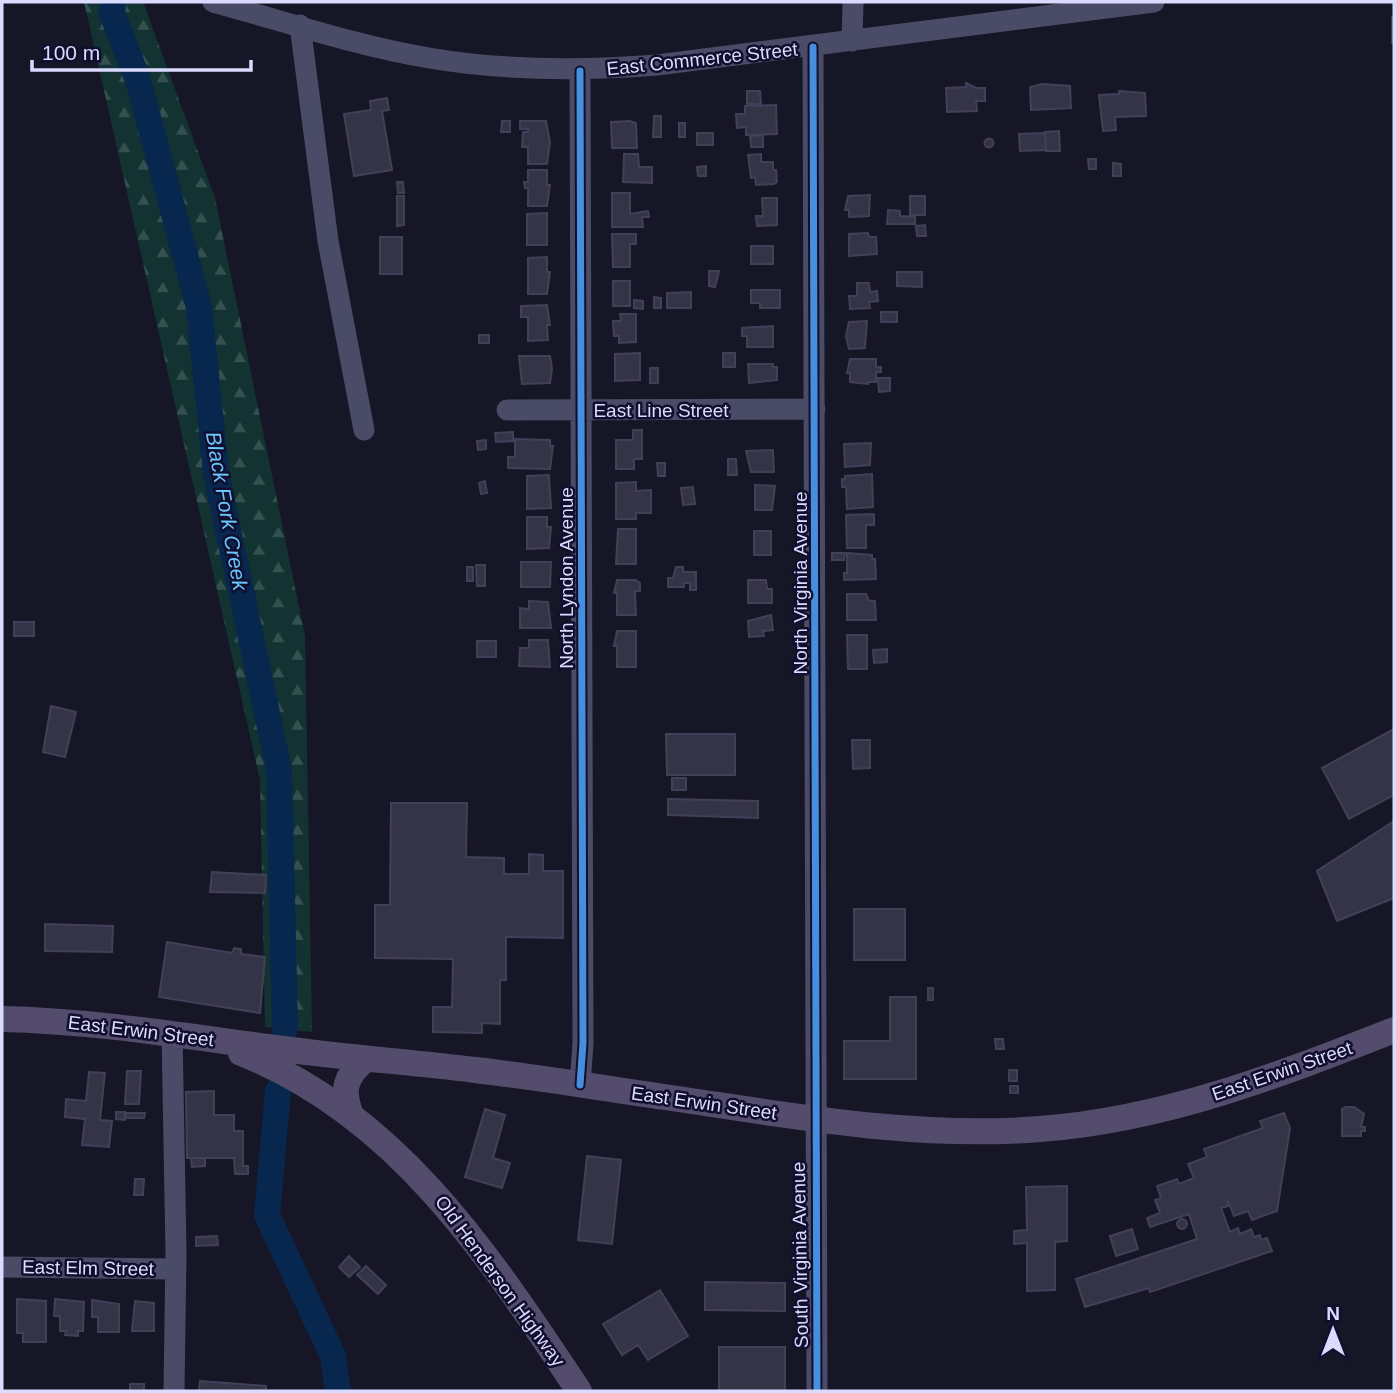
<svg xmlns="http://www.w3.org/2000/svg" width="1396" height="1393" font-family="Arial,sans-serif">
<style>
.forest{fill:url(#forest-firs)}
.lines{fill:none;stroke-linecap:round;stroke-linejoin:round}
.river{stroke:#08274f;stroke-width:26}
.building{fill:#353447;stroke:#424059;stroke-width:2}
.minor{stroke:#4a4b67;stroke-width:21}
.major{stroke:#534c6c;stroke-width:26}
.cycleway-casing{stroke:#110f2d;stroke-width:11}
.cycleway{stroke:#468fdf;stroke-width:7}
.labels{text-anchor:middle;dominant-baseline:central;stroke-width:5;stroke-linejoin:round;paint-order:stroke}
.street-label{font-size:19px;fill:#dbdaff;stroke:#110f2d}
.water-label{font-size:21px;font-style:italic;fill:#68c6ff;stroke:#110f2d}
</style>
<defs>
<pattern id="forest-firs" width="22" height="20" patternUnits="userSpaceOnUse" patternTransform="scale(1.75)"><rect width="22" height="20" fill="#123331"/><path d="M5 1l3.5 6h-7zM16 11l3.5 6h-7z" fill="#345050"/></pattern>
</defs>
<rect width="100%" height="100%" fill="#171626"/>
<!-- forest -->
<path class="forest" d="M84,2H143L215,198L305,636L312,1032L265,1027L260,780Z"/>
<g class="lines">
<!-- river -->
<path class="river" d="M113,2L112,13L138,80L199,307L216,473L279,770L285,1029
M278,1091L267,1215L333,1356L338,1391"/>
</g>
<!-- building -->
<path class="building" d="M1392,17H1394V43H1392Z
M966,83L976,88H985V101H976L977,111L947,112L946,88L966,87Z
M1042,84L1070,86L1071,108L1031,110L1030,87Z
M747,91H760L761,104H747Z
M1119,91L1145,93L1146,116L1115,117L1116,130L1103,131L1099,95L1119,94Z
M387,98L389,110L382,111L392,170L354,176L344,114L371,110L370,101Z
M776,105L777,134L746,135V127L737,128L736,114H745V106Z
M654,116H661V137H653Z
M502,121H510V132H501Z
M520,121H546L550,142L547,164H528V147H522L523,132H528V129H520Z
M629,121L636,123L637,148H612L611,122Z
M679,123H685V137H679Z
M1059,131L1060,151H1046L1045,132Z
M697,133H713V145H697Z
M1045,133L1046,150L1020,151L1019,134Z
M763,135V147H751L750,136Z
M984.5 143a4.5 4.5 0 1 1 9 0a4.5 4.5 0 1 1-9 0Z
M624,154H638L639,167H652V183L623,182Z
M761,154V162H773V170H776L777,182L774,184L756,185L755,177L751,178L748,155Z
M1088,159H1096V169H1089Z
M1113,163L1121,164V176H1113Z
M706,166V176H698L697,167Z
M528,170H547V185H550L547,206H528V188H525L524,182H528Z
M397,182H403L404,193H398Z
M612,193H630V214L648,211L649,217H642L643,227H612Z
M870,195L869,216L849,217V210H845L848,196Z
M397,196H404V225L397,226Z
M910,196H925V215H910Z
M762,198H777V225L757,226L756,216H763Z
M888,210L900,211V216L915,217V224H887Z
M547,213V245H527V214Z
M925,225L926,236H917L916,226Z
M868,233L869,237H876L877,254L849,256V234Z
M612,234H636V244H630V267H613Z
M380,237H402V274H380Z
M751,246H773V264H751Z
M547,257V272H550L547,294H528V258Z
M709,271H719L715,287L709,286Z
M897,272H922V287L897,286Z
M613,281H630V306H613Z
M857,283H869L870,292L877,291L878,301L869,302L870,308L850,309L849,296H857Z
M751,290H780V308H760V303H751Z
M691,292V308H667V293Z
M654,297L661,298V308H654Z
M634,300L643,301V309L634,308Z
M547,305L550,325H547L548,340L528,341V317H521V306Z
M881,312H897V322H881Z
M620,314H636V342L619,343V336H614L613,321H621Z
M867,321L865,348L849,349L846,336L849,322Z
M773,326V347H747V336H742V328Z
M479,335H489V343H479Z
M640,353V380L615,381V354Z
M723,353H735V367H723Z
M519,356H550L552,369L550,383L522,384Z
M850,359H876V367H881V372H876V382H868V384L850,382V373H847Z
M748,364H773V367H777V380L749,383Z
M650,368H658V383H650Z
M878,378H890V391L879,392Z
M633,430H642V459H634V469H616V440H633Z
M513,432V441L496,442L495,433Z
M515,439L550,440V446H553L550,469L508,468V457H515Z
M486,440V449L478,450L477,441Z
M871,443L870,465L845,467L844,444Z
M773,450L774,472H751L746,451Z
M728,459H736L737,475H728Z
M657,463H665V476H658Z
M872,474L873,507L847,509L846,487H842V479H845V476Z
M549,475L551,508L527,509V476Z
M485,481L487,493L481,494L479,483Z
M636,482V491L651,490V513H636V519H616V483Z
M755,485L775,486L772,510H755Z
M693,487L695,504L683,505L681,488Z
M874,514V525H866V548H847L846,515Z
M527,517H547V527H551L549,548L527,549Z
M618,529H636V564H616Z
M754,531H771V555H754Z
M832,553H845L844,560H832Z
M847,553L872,555V559H875L876,579L844,580V573H847Z
M521,562H551L550,587H521Z
M476,565H485V586H477Z
M467,567H473V581H467Z
M676,567H683V572H696V590H690V583H684V587H668V578H673Z
M617,580H636L640,583V591H635L636,615H617V593H614Z
M748,580H766L767,589H772V603H748Z
M847,594H866L869,601H875L876,620H847Z
M529,601L548,602L551,628H520V608L529,609Z
M771,615L773,630L763,631L764,636L749,637L748,621Z
M14,622H34V636H14Z
M617,631H636V667H617V646H614Z
M847,635H867V669H848Z
M529,640H548L550,667L519,666L520,648H529Z
M477,641H496V657H477Z
M887,649V662L874,663L873,650Z
M51,706L76,712L65,757L43,752Z
M1394,729V795L1349,819L1322,768Z
M666,734H735V775H667Z
M852,740H870V768L853,769Z
M672,778H686V790H672Z
M668,799L758,801V818L668,815Z
M391,803H467L466,857L504,858V874H529V854L543,855V871H563V938L506,937V980H500V1024L482,1023V1033L433,1032V1007H452L453,959L375,958V905H390Z
M1394,821V898L1337,921L1317,871Z
M212,872L266,875L265,893L210,892Z
M854,909H905V960H854Z
M45,924L113,926L112,952L45,951Z
M167,942L232,953L234,948L241,949V954L265,957L260,1013L159,997Z
M928,988H933V1000H928Z
M890,997H916V1079H844V1041H890Z
M995,1039H1003L1004,1049H996Z
M1009,1070H1017V1081H1009Z
M127,1071H141L139,1104H125Z
M89,1072L105,1073L100,1120L112,1121L109,1147L82,1145L85,1119L65,1117L66,1099L86,1101Z
M1010,1086H1018V1093H1010Z
M214,1091V1115H234V1131H243V1166H248V1174H235L234,1158H187L186,1092Z
M1346,1107H1354L1364,1114L1361,1127H1365V1131H1361V1136H1342V1109Z
M485,1109L505,1115L493,1158L510,1163L502,1188L465,1177Z
M116,1112H125V1120L116,1119Z
M126,1113H145L144,1118H126Z
M1284,1113L1290,1128L1277,1211L1252,1220L1248,1211L1234,1216L1228,1201V1206L1221,1208L1230,1232L1238,1228L1240,1234L1251,1229L1254,1237L1260,1235L1261,1240L1267,1238L1272,1251L1150,1292L1149,1288L1085,1307L1076,1279L1197,1239L1189,1214L1150,1227L1147,1218L1160,1213L1155,1200L1161,1198L1157,1186L1177,1179L1179,1184L1194,1178L1188,1164L1207,1157L1204,1149L1263,1128L1260,1121Z
M587,1156L621,1160L612,1244L578,1240Z
M191,1158H205V1166L192,1167Z
M135,1179H144L143,1195H134Z
M1067,1186V1241L1055,1242V1290L1027,1291V1243L1014,1244V1231L1027,1230L1026,1187Z
M1177 1224a5 5 0 1 1 10 0a5 5 0 1 1-10 0Z
M1132,1229L1138,1249L1116,1256L1110,1236Z
M217,1236L218,1245L196,1246V1237Z
M349,1256L360,1267L349,1277L339,1267Z
M366,1266L386,1285L378,1294L357,1275Z
M705,1282L785,1283V1311L705,1310Z
M660,1290L688,1336L648,1360L638,1345L622,1355L603,1324Z
M17,1299L46,1301V1342H23V1333H17Z
M55,1299L84,1302L83,1331H78V1336L65,1335L66,1331H60V1316H54Z
M92,1300L119,1304V1332H98V1317H92Z
M135,1301L154,1303V1331H132Z
M719,1347H785V1391H719Z
M200,1381L266,1386V1391H199Z
M130,1384H144V1391H130Z"/>
<g class="lines">
<!-- minor -->
<path class="minor" d="M213,2C284,21 356,46 429,58C505,71 580,71 657,65L1154,2
M300,25L328,241L364,430
M852,41L853,2
M813,47L817,1391
M580,71L583,1043L580,1085
M507,410L815,409
M172,1033L176,1252L174,1391
M2,1267L175,1269"/>
<!-- major -->
<path class="major" d="M2,1019C97,1021 190,1037 284,1049C348,1058 411,1062 475,1070C538,1077 602,1088 665,1097C788,1115 915,1139 1040,1129C1164,1120 1279,1075 1394,1030
M241,1053C398,1115 489,1256 579,1391
M351,1115C341,1090 345,1076 366,1059"/>
<!-- cycleway casing -->
<g class="cycleway-casing">
<path id="cycleway" d="M813,47L817,1391
M580,71L583,1043L580,1085"/>
</g>
<!-- cycleway -->
<use href="#cycleway" class="cycleway"/>
</g>
<g class="labels">
<!-- street labels -->
<g class="street-label">
<text transform="translate(702 59) rotate(-6)">East Commerce Street</text>
<text x="661" y="410">East Line Street</text>
<text transform="translate(566 578) rotate(-90)">North Lyndon Avenue</text>
<text transform="translate(800 583) rotate(-90)">North Virginia Avenue</text>
<text transform="translate(141 1031) rotate(7)">East Erwin Street</text>
<text transform="translate(1282 1071) rotate(-19)">East Erwin Street</text>
<text transform="translate(704 1103) rotate(8)">East Erwin Street</text>
<text transform="translate(800 1255) rotate(-91)">South Virginia Avenue</text>
<text transform="translate(88 1268) rotate(1)">East Elm Street</text>
<text transform="translate(500 1281) rotate(54)">Old Henderson Highway</text>
</g>
<!-- water labels -->
<g class="water-label">
<text transform="translate(227 511) rotate(80)">Black Fork Creek</text>
</g>
</g>
<!-- border -->
<rect width="1396" height="1393" fill="none" stroke="#dbdaff" stroke-width="7"/>
<!-- north arrow -->
<g transform="translate(1333 1330)" stroke="#110f2d" stroke-width="5" paint-order="stroke">
<path d="M0-5L12 26L0 18L-12 26Z" fill="#dbdaff"/>
<text y="-10" font-size="19" font-weight="bold" text-anchor="middle" fill="#dbdaff">N</text>
</g>
<!-- scale -->
<path d="M32 60v10h219v-10" fill="none" stroke="#dbdaff" stroke-width="3.5"/>
<text x="42" y="60" font-size="21" fill="#dbdaff" stroke="#110f2d" stroke-width="5" paint-order="stroke">100 m</text>
</svg>
